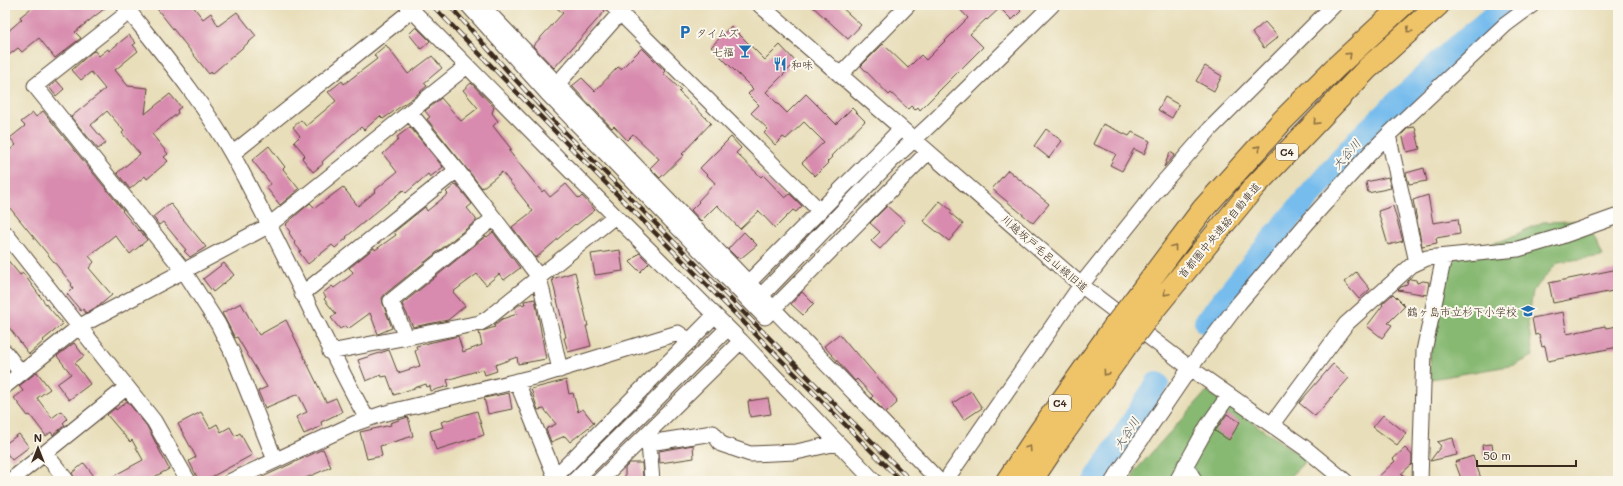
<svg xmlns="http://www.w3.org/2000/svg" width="1623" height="486" font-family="Mali,'Klee One',sans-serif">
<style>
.forest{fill:#88b973;stroke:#627248}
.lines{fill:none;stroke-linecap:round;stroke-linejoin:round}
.river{stroke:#76bced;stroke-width:24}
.building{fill:#d88bae}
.minor-tunnel{stroke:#c5ba9b;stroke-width:15;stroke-dasharray:15 8;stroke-linecap:butt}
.minor-casing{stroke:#554535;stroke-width:17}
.highway-casing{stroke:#554535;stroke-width:24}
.minor{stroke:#fff;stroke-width:15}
.highway{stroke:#efc469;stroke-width:22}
.rail-casing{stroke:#3b2a1e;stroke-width:4.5}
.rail{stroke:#fbf7ec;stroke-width:3;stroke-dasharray:9;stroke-linecap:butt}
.highway-bridge-casing{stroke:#554535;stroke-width:24;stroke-linecap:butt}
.highway-bridge{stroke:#efc469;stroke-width:22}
.oneway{stroke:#8c6f40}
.labels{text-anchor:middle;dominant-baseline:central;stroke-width:4;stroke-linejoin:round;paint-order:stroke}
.shield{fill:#fbf7ec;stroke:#75685c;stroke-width:1}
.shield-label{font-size:10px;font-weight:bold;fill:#3b2a1e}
.poi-label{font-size:11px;fill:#3b2a1e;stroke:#fbf7ec;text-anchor:start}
.street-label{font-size:11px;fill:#3b2a1e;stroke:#fbf7ec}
.water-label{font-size:12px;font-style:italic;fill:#4d565c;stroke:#fbf7ec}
</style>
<rect width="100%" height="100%" fill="#fbf7ec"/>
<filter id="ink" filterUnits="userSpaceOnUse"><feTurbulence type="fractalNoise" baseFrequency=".025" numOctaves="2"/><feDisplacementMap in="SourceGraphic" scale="8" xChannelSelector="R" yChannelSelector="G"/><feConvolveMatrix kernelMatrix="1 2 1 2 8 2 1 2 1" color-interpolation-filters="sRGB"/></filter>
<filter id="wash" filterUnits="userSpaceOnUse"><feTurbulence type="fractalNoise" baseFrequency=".012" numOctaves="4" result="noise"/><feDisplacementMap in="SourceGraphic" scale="16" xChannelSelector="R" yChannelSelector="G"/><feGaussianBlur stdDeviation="0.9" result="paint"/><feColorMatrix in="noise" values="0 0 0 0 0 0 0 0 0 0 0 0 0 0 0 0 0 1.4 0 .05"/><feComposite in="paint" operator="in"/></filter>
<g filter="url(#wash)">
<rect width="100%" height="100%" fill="#e8deba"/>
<!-- forest -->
<path class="forest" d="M1576,221L1593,234L1603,256L1558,262L1533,291L1528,323L1533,356L1515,365L1431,379L1430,356L1449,265L1469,248L1502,241L1543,222Z
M1207,391L1307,460L1285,481H1131L1136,470Z"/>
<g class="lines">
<!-- river -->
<path class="river" d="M1206,322L1284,225L1357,141L1444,58L1507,5
M1095,481L1157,384"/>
</g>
<g id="blocks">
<!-- building -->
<path class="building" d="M35,5H109L75,32L81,38L55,58L39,38L22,52L18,48L5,58V34L22,19L20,17Z
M154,5H192L203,19L211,13L218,26L237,12L256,36L212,74L211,72L209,74Z
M553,5H599L605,11L554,68L533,46L563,13Z
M811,5H839L861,25L848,39Z
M956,5H1015L1021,11L1012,20L1000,8L987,20L986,19L970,34L983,47L920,110L918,107L915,110L911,106L908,109L891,93L889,95L861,66L883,44L908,68L921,55L926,60L968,18Z
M1265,22L1278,37L1264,48L1252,33Z
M731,26L765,60L780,45L796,62L766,92L787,113L806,94L836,124L852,108L865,121L831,156L832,157L827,162L828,163L815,176L802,163L824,142L804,122L786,139L783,137L775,145L764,133L768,129L751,113L759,105L748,94L753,89L711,47Z
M416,27L430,41L421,49L409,34Z
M129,35L136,43L133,45L138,51L115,70L128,86L148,88L145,114L170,94L181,107L177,110L178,113L152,134L168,154L164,157L168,161L147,179L145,176L130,189L117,173L140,154L122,133L124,131L107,111L91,125L106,143L98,149L71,117L105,89L91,72L81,80L72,70L92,52L95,51L99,56L108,49L109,51Z
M386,45L408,74L432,56L442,68L424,83L427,86L414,97L383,119L380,116L364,130L361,127L324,160L322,162L323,164L313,172L302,158L305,155L294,142L300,136L293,127L301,120L306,126L336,101L328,92L342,81L344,84L377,59L374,55Z
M642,48L665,71L663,73L681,90L679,92L711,123L682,154L684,155L660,178L650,168L659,159L633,134L627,140L614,126L612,128L572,86L582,78L595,91L618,67L621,69Z
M1205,66L1222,76L1214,91L1196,81Z
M57,81L64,89L56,96L49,87Z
M471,83L494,107L492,113L498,121L493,126L512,150L509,151L542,192L544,190L550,197L566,184L579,199L582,196L595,210L576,225L575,224L536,258L512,227L533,211L502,172L482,188L427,119L430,117L425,111L441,98L461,121L478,108L463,90Z
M1165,97L1179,105L1172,118L1158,110Z
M43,111L123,210L122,211L139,231L140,230L147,240L130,254L115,235L89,256L94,262L89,268L112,295L100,305L86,313L83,309L81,311L67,294L73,288L71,285L72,284L5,202V154L16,145L10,138L25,126L21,122L33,113L36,117Z
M1103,124L1129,136L1132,132L1150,141L1144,154L1134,149L1122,171L1110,165L1116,154L1093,144Z
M410,127L443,167L430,177L428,174L406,193L403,190L346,237L347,238L335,248L332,245L308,264L299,252L301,251L294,243L295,242L289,233L290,232L286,226L287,225L286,224L310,203L315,208L343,187L358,206L375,192L374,191L397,172L383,154L399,139L397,137Z
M1415,127L1420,149L1407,152L1402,134L1408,128Z
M1046,129L1062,141L1049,158L1034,146Z
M731,137L741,148L736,153L761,177L763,175L785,198L790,194L802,206L796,212L793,210L775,228L759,211L740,229L717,205L701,221L691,210L699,202L698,201L715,183L700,168Z
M269,146L285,167L283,169L299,189L280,205L266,187L271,184L252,160Z
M1170,152L1175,155L1164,167Z
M1424,168L1427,181L1409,184L1406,173Z
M1008,170L1049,204L1033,223L992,189Z
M1388,177L1391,188L1368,193L1366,182Z
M456,184L472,204L467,208L476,219V221L385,294L382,298L383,304L392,328L378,334L370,313L348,329L345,326L340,329L331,318L336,314L324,299L326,297L323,293L332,286L334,288L350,276L353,272L349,268L374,248L375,250L396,235L394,232L425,207L427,211L448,194L446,192Z
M1428,195L1433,223L1458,219L1460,234L1436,238L1437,243L1422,246L1413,200Z
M940,201L952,211L950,213L963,224L949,241L923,221Z
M170,203L206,247L190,257L184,251L186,250L163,222L159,225L153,217Z
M887,206L905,222L880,249L871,241L880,232L870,223Z
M1393,206L1403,241L1388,245L1378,211Z
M493,232L520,268L504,280L499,274L486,285L477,274L453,292L465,306L448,320L413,327L402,304L486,236L487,237Z
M744,232L757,245L740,259L738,257L737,258L728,249Z
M620,250L623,271L595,275L591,254Z
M639,253L649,263L640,272L630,262Z
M5,257L20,275L23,273L45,303L63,324L43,340L44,341L29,354L5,322Z
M224,263L234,275L213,292L203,279Z
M1618,269V290L1553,303L1549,283Z
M575,272L588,326H586L591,346L568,352L564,338L566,337L552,279Z
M1356,272L1370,289L1359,299L1344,282Z
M1410,279L1416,280L1417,283L1423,281L1429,282L1427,295L1398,290L1401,287L1407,285L1408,281Z
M802,292L814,304L803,315L791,304Z
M1393,294L1405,306L1388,323L1392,325L1382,338L1367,326L1383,305L1382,304Z
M535,299L546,359L518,364L517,357L495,365L497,371L485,375L483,369L447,380L449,386L431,391L430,386L427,387L426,384L394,395L387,376L382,377L381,375L366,381L358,360L389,350L398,373L420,366L415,351L417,350L416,346L458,336L463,352L482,345L479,332L495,327L494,325L502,319L517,314L515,308L519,305L525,304L524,301Z
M241,303L259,335L286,320L326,402L336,398L342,412L321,422L322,426L304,434L296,417L307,412L298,394L265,408L258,391L267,387L237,337L235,338L222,313Z
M1563,312L1567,334L1605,326L1606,328L1618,326V347L1548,361L1545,346L1542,347L1539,334L1535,335L1532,318Z
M839,334L854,352L855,351L897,400L896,401L897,403L886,413L871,398L873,396L857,379L855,381L824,346Z
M74,343L84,356L75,363L90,384L69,400L57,384L71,374L57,356Z
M1333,364L1349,378L1315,416L1299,403Z
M37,372L50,389L37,398L52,418L61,411L67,419L63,423L65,425L53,435L51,432L46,436L30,415L28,416L14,398L23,391L19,386Z
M566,380L569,394L573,393L578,412L583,409L594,423L570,442L565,436L551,442L546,429L556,424L544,409L538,410L531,389Z
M971,391L982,408L964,420L953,403Z
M509,393L512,409L488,414L484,398Z
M768,398L771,414L750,417L748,401Z
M127,401L147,426L169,469L147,481H104L143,460L132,440L130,442L107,415L115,408L116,410Z
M477,411L484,435L436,450L430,431L443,427L441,422Z
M201,412L210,428L217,424L221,432L230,427L235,436L240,433L252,455L204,481H199L189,461L196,457L178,424Z
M1227,414L1240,422L1229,440L1215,431Z
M1383,415L1406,433L1397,445L1373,427Z
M408,417L413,436L380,446L382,456L367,459L360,432L391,425L390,423Z
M19,434L29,447L12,460L5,451V444Z
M1453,438L1457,455L1430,461L1441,446L1437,442Z
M1492,444L1494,458L1484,459L1482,445Z
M693,445L694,458L660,463L659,451Z
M1405,448L1412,455V464L1401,474L1408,481H1374L1395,461L1393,459Z
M323,449L331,467L299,481H254Z
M1473,456L1482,481H1462L1455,462Z
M84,463L94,476L87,481H76L72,473Z
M630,463H642L643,478L625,480V468Z"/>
</g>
</g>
<g filter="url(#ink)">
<use href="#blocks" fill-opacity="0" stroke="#554535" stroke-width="1"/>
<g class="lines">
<!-- minor-tunnel -->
<path class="minor-tunnel" d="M722,334L757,300"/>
<!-- minor casing -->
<g class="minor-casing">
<path id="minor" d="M124,5C162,53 202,100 232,154C280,241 319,332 367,419
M407,5L615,216L741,341L599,481
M468,5L548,94L765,317L928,152
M612,5L820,211
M760,5L1081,285L1190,368L1305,448L1345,481
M482,6L939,481
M129,12L35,86L184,271L218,324L232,352L275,460
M840,75L908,5
M551,91L627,5
M410,113L457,170L539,277L560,370
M1388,135L1417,262
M232,154L412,10
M5,233L154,421L188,481
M741,290L901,129
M302,294L457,170
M757,300L891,161L931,124L1052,5
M406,337L391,301L494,218
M741,341L874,481
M5,352L21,373
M330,352L480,323L487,319L615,216
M517,382L557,481
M5,386L80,326L268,226L467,66
M1272,424L1346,324L1412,265L1427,258L1518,249L1559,237L1618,216
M643,438L649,443L713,433L721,444L750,454L796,452L837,443
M649,443L652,481
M45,453L67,481
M1185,465L1195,481
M555,477L715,315
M10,481L127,387
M231,481L356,423L382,414L538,376L678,333L690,341
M574,481L722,334
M948,481L950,474L1081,285L1161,185L1211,128L1334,5
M1113,481L1190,368L1239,303L1308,222L1371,152L1388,135L1505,25L1532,5
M1177,481L1208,425L1229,395
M1420,481L1424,351L1444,257"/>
</g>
<!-- highway casing -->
<g class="highway-casing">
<path id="highway" d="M1134,301L1203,209L1282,121L1335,68L1403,5
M1151,313L1255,186L1368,68L1438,5
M1007,481L1041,430L1114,327
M1031,481L1057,442L1129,342"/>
</g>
<!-- minor -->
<use href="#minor" class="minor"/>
<!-- highway -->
<use href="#highway" class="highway"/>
<!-- rail casing -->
<g class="rail-casing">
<path id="rail" d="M432,5L578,155L901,481
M449,5L512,76L552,119L911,481"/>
</g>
<!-- rail -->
<use href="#rail" class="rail"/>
<!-- highway-bridge casing -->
<g class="highway-bridge-casing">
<path id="highway-bridge" d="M1114,327L1134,301
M1129,342L1151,313"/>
</g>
<!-- highway-bridge -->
<use href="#highway-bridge" class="highway-bridge"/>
</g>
<!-- one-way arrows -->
<defs><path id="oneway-chevron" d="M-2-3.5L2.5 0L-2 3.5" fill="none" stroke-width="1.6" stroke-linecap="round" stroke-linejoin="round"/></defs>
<g class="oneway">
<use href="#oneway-chevron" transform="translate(1409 30) rotate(137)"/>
<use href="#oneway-chevron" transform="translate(1349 55) rotate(-44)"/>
<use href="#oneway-chevron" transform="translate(1316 122) rotate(133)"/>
<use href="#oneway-chevron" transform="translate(1258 148) rotate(-48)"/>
<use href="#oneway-chevron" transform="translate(1174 247) rotate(-53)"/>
<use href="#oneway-chevron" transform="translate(1166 293) rotate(130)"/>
<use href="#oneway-chevron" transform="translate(1106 373) rotate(126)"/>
<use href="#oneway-chevron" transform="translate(1029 448) rotate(-57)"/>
</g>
</g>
<!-- icons -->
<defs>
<g id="parking-bare" transform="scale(1.08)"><path d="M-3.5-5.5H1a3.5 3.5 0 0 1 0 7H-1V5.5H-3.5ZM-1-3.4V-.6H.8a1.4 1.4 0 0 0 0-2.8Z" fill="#1f6fb2" stroke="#fbf7ec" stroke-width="2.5" paint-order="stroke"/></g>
<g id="bar-bare" transform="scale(1.08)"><path d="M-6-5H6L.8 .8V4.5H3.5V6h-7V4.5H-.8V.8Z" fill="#1f6fb2" stroke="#fbf7ec" stroke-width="2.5" paint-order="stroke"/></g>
<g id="restaurant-bare" transform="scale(1.08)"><path d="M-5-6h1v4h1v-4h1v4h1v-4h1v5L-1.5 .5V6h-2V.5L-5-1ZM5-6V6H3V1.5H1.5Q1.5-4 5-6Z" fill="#1f6fb2" stroke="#fbf7ec" stroke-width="2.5" paint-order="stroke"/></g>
<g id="school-bare" transform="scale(1.08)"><path d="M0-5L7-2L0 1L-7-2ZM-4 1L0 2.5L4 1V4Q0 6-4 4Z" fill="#1f6fb2" stroke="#fbf7ec" stroke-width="2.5" paint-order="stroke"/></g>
</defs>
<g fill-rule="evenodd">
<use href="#parking-bare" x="685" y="32"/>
<use href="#bar-bare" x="745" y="51"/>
<use href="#restaurant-bare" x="780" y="64"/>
<use href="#school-bare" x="1528" y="311"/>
</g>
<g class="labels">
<!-- shield labels -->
<g class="shield">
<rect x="1276" y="144" width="22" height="16" rx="3"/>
<rect x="1049" y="395" width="22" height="16" rx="3"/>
</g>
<g class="shield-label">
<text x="1287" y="152">C4</text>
<text x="1060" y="403">C4</text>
</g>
<!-- poi labels -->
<g class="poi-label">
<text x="696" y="32">タイムズ</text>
<text x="734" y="51" text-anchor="end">七福</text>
<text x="791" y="64">和味</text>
<text x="1517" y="311" text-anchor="end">鶴ヶ島市立杉下小学校</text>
</g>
<!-- street labels -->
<g class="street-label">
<text transform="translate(1219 230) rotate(-50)">首都圏中央連絡自動車道</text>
<text transform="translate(1045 253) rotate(41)">川越坂戸毛呂山線旧道</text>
</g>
<!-- water labels -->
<g class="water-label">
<text transform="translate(1346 154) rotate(-49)">大谷川</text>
<text transform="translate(1126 433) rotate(-57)">大谷川</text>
</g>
</g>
<!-- margin -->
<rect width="1623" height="486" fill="none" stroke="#fbf7ec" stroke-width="20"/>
<!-- north arrow -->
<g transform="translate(38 448)" stroke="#fbf7ec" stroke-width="3" paint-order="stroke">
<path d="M0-3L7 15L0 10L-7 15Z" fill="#3b2a1e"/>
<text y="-6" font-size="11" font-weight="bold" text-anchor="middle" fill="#3b2a1e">N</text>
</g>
<!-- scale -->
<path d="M1477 460v6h99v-6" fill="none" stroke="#3b2a1e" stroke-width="2"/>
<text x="1483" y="460" font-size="12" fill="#3b2a1e" stroke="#fbf7ec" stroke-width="3" paint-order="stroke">50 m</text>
</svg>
